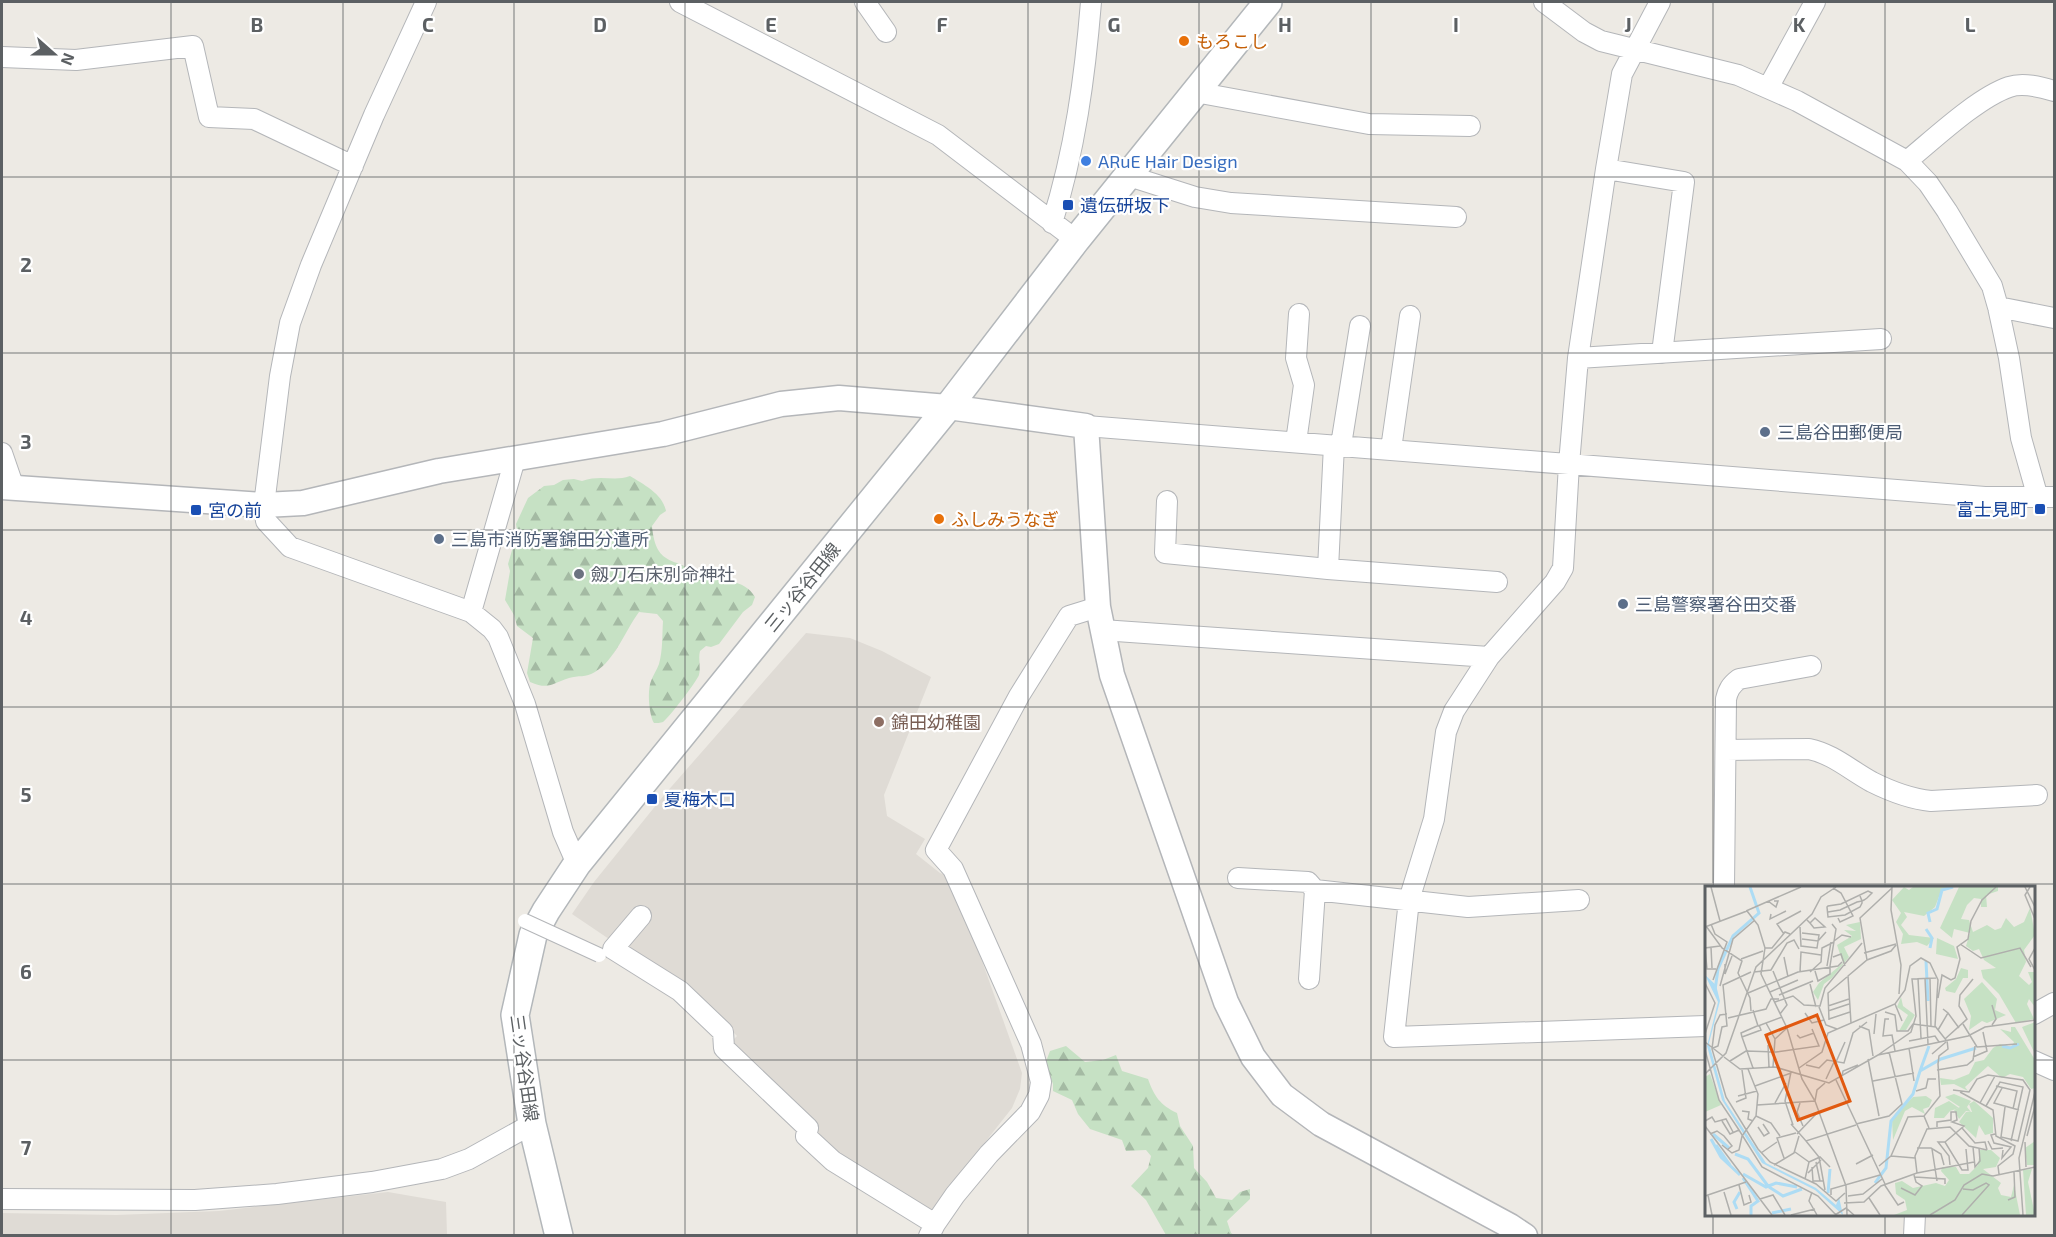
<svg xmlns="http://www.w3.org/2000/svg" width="2056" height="1237" font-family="'Exo 2','Noto Sans JP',sans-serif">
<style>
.education{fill:#dfdbd5}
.forest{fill:url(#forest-firs)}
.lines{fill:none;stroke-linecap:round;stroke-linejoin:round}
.minor-casing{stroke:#b4b6b9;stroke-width:22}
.tertiary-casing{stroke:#b4b6b9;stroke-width:27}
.secondary-casing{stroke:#b3b7ba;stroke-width:30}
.minor{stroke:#fff;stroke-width:20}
.tertiary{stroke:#fff;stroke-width:24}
.secondary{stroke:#fff;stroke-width:27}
.pedestrian-bridge-casing{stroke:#b4b6b9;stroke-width:16;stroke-linecap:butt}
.pedestrian-bridge{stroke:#fff;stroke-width:14}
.grid{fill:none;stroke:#5c6063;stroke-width:1.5;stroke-opacity:0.55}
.food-dot{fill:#e8710a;stroke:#fff;stroke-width:2}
.shop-dot{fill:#3f7fe0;stroke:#fff;stroke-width:2}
.transit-dot{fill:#1a4fb4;stroke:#fff;stroke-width:2}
.service-dot{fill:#5c6f8a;stroke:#fff;stroke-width:2}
.worship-dot{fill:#6b7280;stroke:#fff;stroke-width:2}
.education-dot{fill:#8d6e63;stroke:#fff;stroke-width:2}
.labels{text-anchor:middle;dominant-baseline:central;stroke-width:4.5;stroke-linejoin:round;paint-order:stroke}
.food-label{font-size:18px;fill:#c56008;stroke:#fff;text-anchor:start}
.shop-label{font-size:18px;fill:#366cbe;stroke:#fff;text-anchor:start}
.transit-label{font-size:18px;fill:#164399;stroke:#fff;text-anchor:start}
.service-label{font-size:18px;fill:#4e5e75;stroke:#fff;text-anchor:start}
.worship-label{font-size:18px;fill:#5b616d;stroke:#fff;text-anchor:start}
.street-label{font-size:18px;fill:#5c6063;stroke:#fff}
.education-label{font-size:18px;fill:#785e54;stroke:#fff;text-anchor:start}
.inset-river{fill:none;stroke:#addcf4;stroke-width:3}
.inset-road{fill:none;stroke:#afafac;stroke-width:1.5}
.view{fill:#e15910;fill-opacity:0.15;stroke:#e15910;stroke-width:3}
.inset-edge{fill:none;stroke:#5c6063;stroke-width:3}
.grid-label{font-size:20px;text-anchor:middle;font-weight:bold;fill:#5c6063;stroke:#fff;stroke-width:4.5;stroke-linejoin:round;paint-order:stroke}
</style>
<defs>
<pattern id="forest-firs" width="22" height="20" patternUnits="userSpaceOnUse" patternTransform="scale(1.5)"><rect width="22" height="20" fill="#c6e1c4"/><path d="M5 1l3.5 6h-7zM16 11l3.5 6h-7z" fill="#a4baa3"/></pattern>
</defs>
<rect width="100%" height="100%" fill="#edeae4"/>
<!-- education -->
<path class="education" d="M806,633L850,638L882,651L931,677L884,795L887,816L925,839L916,854L940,873L952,877L1022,1073L1020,1089L1012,1108L930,1212L839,1157L814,1134L819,1128L729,1044L737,1036L690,989L609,939L572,914L594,882L665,794Z
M388,1192L446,1202L447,1235H2V1213L116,1215L219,1211Z"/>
<!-- forest -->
<path class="forest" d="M630,476C643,484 663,494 666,511L660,515L652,526C656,571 678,554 701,578C721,581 744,578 755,597L752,605L743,612L719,644L711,647L706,646L700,651C698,659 701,668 699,675C697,681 668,719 663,722C661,723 656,723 654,723C649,715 647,691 651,681C653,675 657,670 659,664C663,650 662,635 663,621L657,614L639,612C625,631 615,660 595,672C586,678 578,675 569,678C550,684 549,690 530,682L527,673L533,638L517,626L514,615L505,600L510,571L508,564L513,547L519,542L516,524L528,498L544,486L554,485L563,480L574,479L582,481C602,474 613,482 630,476Z
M1066,1046L1085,1062L1103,1060L1116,1055L1122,1071L1148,1079C1154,1096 1160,1105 1177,1113L1180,1126L1193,1146L1194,1168L1207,1182L1216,1198L1232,1200L1240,1192L1250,1189V1199L1227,1221L1231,1233L1234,1235H1166L1146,1200L1131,1186L1148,1168L1151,1156L1146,1150L1126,1151L1122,1140L1090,1129L1078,1114L1072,1100L1053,1091V1084L1045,1064L1050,1051Z"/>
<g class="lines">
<!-- minor casing -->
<g class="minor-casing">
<path id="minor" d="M426,2L374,115L311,265L290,323L280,376L264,505L266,521L290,547L471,612L492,629L498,637L525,704L563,832L577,864
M680,2L938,135L1076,240
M865,2L886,32
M1544,2L1584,32L1601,41L1738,75L1797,101L1907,161L1928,183L1947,211L1992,286L1998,307L2009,358L2021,438L2038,498
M1660,2L1622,74L1606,169L1578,358L1569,464L1563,568L1555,582L1489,657L1454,711L1446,732L1434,819L1409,900L1394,1037L1706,1026
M2,57L76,60L193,46L209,117L254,119L353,166
M1768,88L1815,2
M1195,92L1369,124L1470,126
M1907,161C1934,139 1977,98 2009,87C2023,82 2041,87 2054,91
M1606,169L1684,182L1662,353
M1129,176L1195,197L1231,203L1456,217
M1052,223C1075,151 1085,76 1091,2
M1998,307L2054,318
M1578,358L1881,339
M1086,426L1985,497H2054
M1296,442L1304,385L1296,358L1299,314
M1341,445L1360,326
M1391,449L1410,316
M2,453L14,488
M1167,501L1165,553L1328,569L1497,582
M1328,569L1334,445
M471,612L515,459
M1102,630L1489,657
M1726,750L1809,749C1833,754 1850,770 1872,782C1890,791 1911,799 1931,801L2037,795
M1238,878L1308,882L1315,890L1468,907L1579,900
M1724,888L1726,699C1728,690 1731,685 1739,679L1811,666
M641,916L613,949L680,991L723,1032L724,1048L808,1128L806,1136L833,1161L935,1224
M1309,979L1315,890
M2034,1014L2054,1003
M2034,1061L2054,1070
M2,1199L195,1200L277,1194L372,1182L442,1169L469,1159L532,1124
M929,1236L935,1224L955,1195L989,1154L1030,1112L1039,1095L1041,1082L1031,1044L953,869L936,850L1019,696L1069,616L1098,607
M1914,1236L1915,1214"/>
</g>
<!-- tertiary casing -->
<g class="tertiary-casing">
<path id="tertiary" d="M2,487L264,505L303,503L439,471L663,434L781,404L839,398L948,407L1086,426L1098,607L1112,675L1226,1002L1253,1057L1282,1095L1321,1124L1510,1226L1525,1236"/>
</g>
<!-- secondary casing -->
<g class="secondary-casing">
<path id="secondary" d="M559,1236L532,1124L515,1015L533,935L546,911L577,864L948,407L1076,240L1268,2"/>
</g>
<!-- minor -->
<use href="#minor" class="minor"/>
<!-- tertiary -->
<use href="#tertiary" class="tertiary"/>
<!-- secondary -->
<use href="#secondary" class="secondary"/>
<!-- pedestrian-bridge casing -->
<g class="pedestrian-bridge-casing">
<path id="pedestrian-bridge" d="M525,921L599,955"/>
</g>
<!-- pedestrian-bridge -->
<use href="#pedestrian-bridge" class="pedestrian-bridge"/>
</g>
<!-- grid -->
<path class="grid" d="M171,2V1236M343,2V1236M514,2V1236M685,2V1236M857,2V1236M1028,2V1236M1199,2V1236M1371,2V1236M1542,2V1236M1713,2V888M1885,2V888M2,177H2054M2,353H2054M2,530H2054M2,707H2054M2,884H2054M2,1060H1706M2034,1060H2054M1713,1214V1236M1885,1214V1236"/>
<!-- markers -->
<g class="food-dot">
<circle cx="1184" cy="41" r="6"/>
<circle cx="939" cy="519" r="6"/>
</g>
<circle class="shop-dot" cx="1086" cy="161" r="6"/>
<g class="transit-dot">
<rect x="1062" y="199" width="12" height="12" rx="3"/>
<rect x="2034" y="503" width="12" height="12" rx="3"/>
<rect x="190" y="504" width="12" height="12" rx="3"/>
<rect x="646" y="793" width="12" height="12" rx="3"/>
</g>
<g class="service-dot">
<circle cx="1765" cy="432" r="6"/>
<circle cx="439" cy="539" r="6"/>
<circle cx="1623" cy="604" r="6"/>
</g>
<circle class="worship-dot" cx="579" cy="574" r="6"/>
<circle class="education-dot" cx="879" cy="722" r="6"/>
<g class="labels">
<!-- food labels -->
<g class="food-label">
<text x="1196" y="41">もろこし</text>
<text x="951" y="519">ふしみうなぎ</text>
</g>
<!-- shop labels -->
<g class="shop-label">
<text x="1098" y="161">ARuE Hair Design</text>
</g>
<!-- transit labels -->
<g class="transit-label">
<text x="1080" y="205">遺伝研坂下</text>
<text x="2028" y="509" text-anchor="end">富士見町</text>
<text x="208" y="510">宮の前</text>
<text x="664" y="799">夏梅木口</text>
</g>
<!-- service labels -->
<g class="service-label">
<text x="1777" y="432">三島谷田郵便局</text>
<text x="451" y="539">三島市消防署錦田分遣所</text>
<text x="1635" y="604">三島警察署谷田交番</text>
</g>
<!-- worship labels -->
<g class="worship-label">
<text x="591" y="574">劔刀石床別命神社</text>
</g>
<!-- street labels -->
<g class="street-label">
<text transform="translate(802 587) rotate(-51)">三ッ谷谷田線</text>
<text transform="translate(525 1068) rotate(82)">三ッ谷谷田線</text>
</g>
<!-- education labels -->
<g class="education-label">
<text x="891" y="722">錦田幼稚園</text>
</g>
</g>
<!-- overview -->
<g transform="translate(1705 886)">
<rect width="330" height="330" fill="#edeae4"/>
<path d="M249,208L266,215L262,221L266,226L261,225L254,233L249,224L255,221L240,211Z" fill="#c6e1c4"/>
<path d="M199,1L204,4L208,1H251L237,3L230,21L219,30L199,26L202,31L196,39L204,49L229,52L222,60L212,56L196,58L198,48L191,36L196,27L187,14ZM254,1H293V5L281,9L282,21H276V13L269,12L262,19L256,33L264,34L268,46L282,39L290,44L296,42L301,32L309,41L319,36L325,22L330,49L319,64L321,76L314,90L324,99L327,96L323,86H330V121L324,113L322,118L329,133L311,137L294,108L278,92L276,84L291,82L279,74L274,63L268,65L261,60L265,47L249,43L247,52L235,42ZM155,36L156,53L139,61L144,71L127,92L119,98L113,114L108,106L114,97L138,77L132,59L147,50L139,44L151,45L141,39ZM232,52L249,60L253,73L231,68ZM256,82L263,84V92H258L250,107L241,105L240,102L251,93ZM277,96L292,113L290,124L301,129L282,137L277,135L264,144L266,130L259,113ZM196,111L198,120L210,129L201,144L194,145L203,129L192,121ZM330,136V168L317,141ZM306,141H310L330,174V202L326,203L318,191L305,188L297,192L283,180L260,201L263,205L249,198L236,199L235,192L249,194L264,188L270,176L279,174L288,162L295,158L307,161L309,156L295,143L306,146ZM221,210L227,214L224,221L218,223L220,228L207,221L200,225L188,254L187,234L191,227L208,211ZM244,215L254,222L245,225L239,232H229L230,222ZM269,215L288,232V247L280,249L274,239L271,252L254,236L261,226H267L264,218ZM330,255V279H322L320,262ZM275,264H286L295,272L291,281L278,283L296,297L293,302L296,309L306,311L309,299L315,329H189L202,324L200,314L191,308L190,297L197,295L208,302L231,297L240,300L244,294L236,285L237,281H251L255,288H264L273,279ZM327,283L323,296L330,329H321L318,284Z" fill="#c6e1c4"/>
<path d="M5,188L16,219L0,226V191Z" fill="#c6e1c4"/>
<path d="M0,89L11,99L15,115L4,157L20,215L61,277L111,302L131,319L134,311L138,329L110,304L57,277L17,214L2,160L13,116Z" fill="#addcf4"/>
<path class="inset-river" d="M225,36L223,27L232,23L237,4L248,1M221,43L227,52L225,62M221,75L223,115M10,104L13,83L28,50L54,27L45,1M297,160L305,162L314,158M215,185L224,160M8,248L24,262M6,253L16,271L35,289M11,259L25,279M30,268L43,273L63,300M38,288L61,301L71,297L92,301M38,292L53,315L46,320V329M170,297L181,282L186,235L208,208L215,185L236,173L271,162M64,301L78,310L97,303M123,307L125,283M32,323L29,316L35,306M67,327L86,323"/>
<path class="inset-road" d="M6,1L15,35M187,1L186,24L196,79L194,108M320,1L330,21M325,1L320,9L330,33M128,2L136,7L148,30L135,36L133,32M63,15L71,21L73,15H69M41,25L96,1M123,26L135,24L152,16L157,15L159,14L162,12L167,7L163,5L136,18L123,20L122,21L123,31L140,29L155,21L157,17V15L155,10M66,28L65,33L81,25M102,34L105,37L109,42L120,41L110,32L105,37M6,38L10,48L22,56L8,94M1,40L17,62L37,75L33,87L45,112L46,125M0,41L42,25L53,39L60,62H67L80,46L85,48M95,41L96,60L112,62L114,49L97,47M79,48L72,38L96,25M97,53L113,55L121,46M129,55L137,49L146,51M255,58L276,72L315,62L326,81M6,61L7,82M60,62L56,88L82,142L97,193L110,215L141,300L142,329M330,62L324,73L330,84M159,67L191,58M79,71L83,91M128,71L136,68L140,80M36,73L58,65M162,74L155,32L187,2M20,78V88L27,70M122,80L126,56M125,80L131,43L127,38M11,83H2L0,62L15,60M68,85L82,119L75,128M110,85L113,95L125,88V80M49,86L66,84L82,57L89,54L94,63M95,86L96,66L116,69M105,86L116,76L117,62L129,56M213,92L216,152M220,92L223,158M225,92L226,141M0,97L10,117L0,148M105,98L111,121M15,100L28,53L50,34M65,106L93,94M43,107L93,86L133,80L137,76M74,109L108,95M233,112L237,89L246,94L250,92L255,73L252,61L263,53L266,35L277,14L291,1M70,116L88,110L99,119L115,120L120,102L157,57M190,118L197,135M123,120L144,113M114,121L121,139L132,143M48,124L53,140L77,131M123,125L144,118M180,126L190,129L192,145H203L208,138L231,141M100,127L107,137L119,134M243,127L254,142M22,128L15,129L10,139L7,163L21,211L53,263L65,276L111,298L131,315L140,307M23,132L61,123L66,113H74M124,133L145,126M184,133H180L178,150L187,149L190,165M124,134L123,107L142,91M61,137L70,153M146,137L143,90L162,74L186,65L191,59M258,138L272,161L312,158M287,139L291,133L287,119M154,140L164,144L168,170M233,144L243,127L238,123M169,148L171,128M92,149L95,152L109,147M37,151L36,147L52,140M240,153L262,133L254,120L255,109L268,93M204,155L230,150L234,156M0,156L18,170M63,159L64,181M8,162L13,160L17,141L22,140L18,99L46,86M204,162L209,195M0,164L14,214L34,244M227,168L241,156M173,169L206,146L211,130L207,93L231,92M19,171L35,183L70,181L124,197L173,169L263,150L280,141L330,134M268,171L282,165L278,146M163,173L174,230M25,175L41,165L71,166L114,160L107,143M131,176L140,156M101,179L114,182L122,174L139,177L148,147L162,136M68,181L70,153L82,142M48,182L37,151L56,144L54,139M94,182L117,166L123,147L190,118L200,104L205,80L216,72L225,77L233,94L230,140L241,154M232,184L262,179L268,174L270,160M86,186L80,215L88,239M0,188L21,167L51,81L107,28L116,11L131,1M137,190L138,185L153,179M121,193L129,176M131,194L180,298M168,195L209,187M50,200L86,187M291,200L312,205L308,223M297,202L289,217L314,224M248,204L264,206L272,193L283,189L318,194L325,204L313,255L296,251L300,221M211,205L221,202L223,193H231M255,206L288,224L291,250L310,260L308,268L293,280L294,288M33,210L52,205M31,216L41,212L37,184M70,217L81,197M95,217L92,226L98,240M275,217L290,190M52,219L110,215L112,204L120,197M281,220L295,196L318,201L306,255M37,225L44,226L43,233L48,235M51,230L66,237L75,250M0,235L7,231L10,236L21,233L28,246M17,235L25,248L34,244L57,281L113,310L131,329M86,238L101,255L151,239M151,238L184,230L197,218L184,166M0,240L67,329M53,241L59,250L64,247L58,238M232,241V236L246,234V226H251L252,234L247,236L259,240L240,256M224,242L219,230L235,210L233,178L234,170L243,163L242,154M257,242L270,257L280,256L282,264M5,248L12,245L19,250L27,260L22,264M92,248L113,226M290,248L286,249L289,257L306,261L297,272L298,264M322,250L330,220M101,255L114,271L120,304M283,255L287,263L298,262M320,256L321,281M17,259L27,267L34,264L37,250L51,230L53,208L43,183M268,261L270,281L275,275L274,262M212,262H226L236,268L239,279M227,263L232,295M90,266L104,276L100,293M56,267L72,256M186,270L203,231L219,230M79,272L72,252L91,247M104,276L115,271L125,281M111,276L115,295M151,278L168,269M69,279L89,267L94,250M245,279L244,270L233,256H240L257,284H263L261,263M174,280L186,270L210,272M107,281L108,295H119M103,287L116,274M212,287L269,276M210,291L240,293V298M179,298L193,319L199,316M34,299L39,319L46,316L44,309M196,302L210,309L217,300L211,296L209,289M19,306L26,329M107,306L104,315L112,329M3,309L7,329M126,309V303L175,289M0,310L41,296M143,310L158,308L177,293M164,312L175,329M55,313L68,309L80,329M303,314L310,311L309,286M139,317L159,316L176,300L212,287L210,270L222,243L245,241L264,260L282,264M86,329L110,323M130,329L141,322L149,329M225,329L250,314L259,299L277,288L288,290L330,281M257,329L284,299L281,297L268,304L258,303M318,329L314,272L330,206"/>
<path class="view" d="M112,129L145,215L93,234L61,149Z"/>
<rect width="330" height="330" class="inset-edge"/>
</g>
<g class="grid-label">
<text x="257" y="32">B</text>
<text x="428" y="32">C</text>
<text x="600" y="32">D</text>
<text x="771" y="32">E</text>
<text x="942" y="32">F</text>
<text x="1114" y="32">G</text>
<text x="1285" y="32">H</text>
<text x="1456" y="32">I</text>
<text x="1628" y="32">J</text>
<text x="1799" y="32">K</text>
<text x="1970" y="32">L</text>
<text x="26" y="272">2</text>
<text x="26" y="449">3</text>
<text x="26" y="625">4</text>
<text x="26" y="802">5</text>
<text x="26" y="979">6</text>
<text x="26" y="1155">7</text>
</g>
<!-- border -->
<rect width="2056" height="1237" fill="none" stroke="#5c6063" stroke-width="6"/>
<!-- north arrow -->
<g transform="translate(54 54) rotate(111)" stroke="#ffffff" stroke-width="4.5" paint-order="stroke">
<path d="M0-4.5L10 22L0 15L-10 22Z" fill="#5c6063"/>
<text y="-9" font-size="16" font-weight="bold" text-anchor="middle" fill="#5c6063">N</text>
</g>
</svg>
